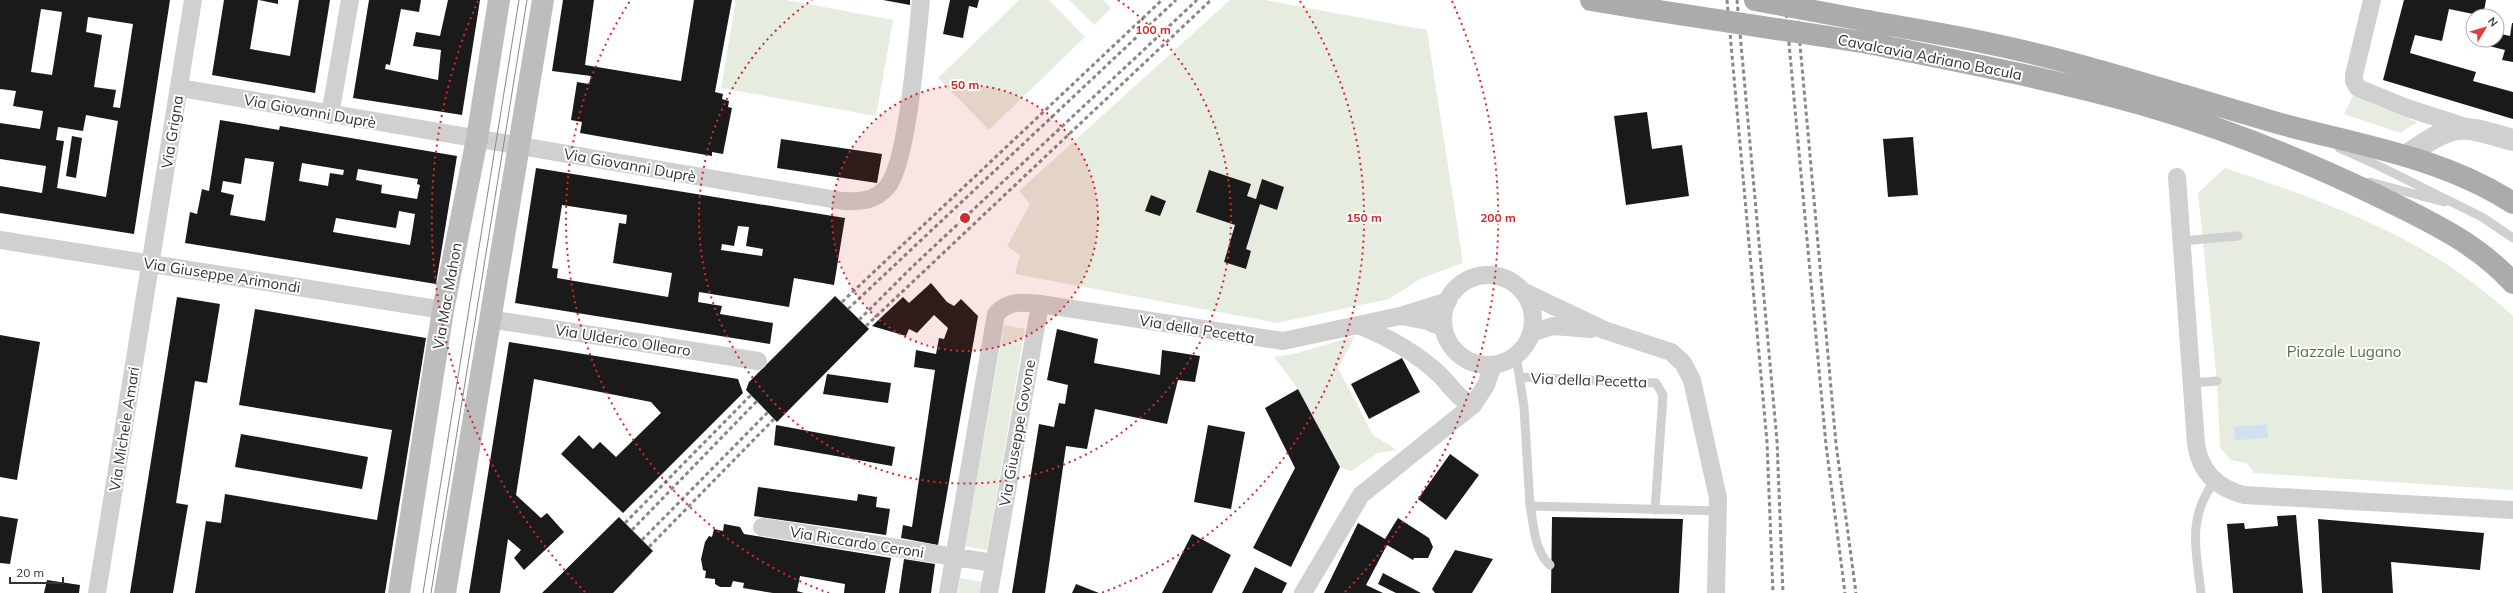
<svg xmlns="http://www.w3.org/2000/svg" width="2513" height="593" font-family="Mulish,sans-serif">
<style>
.green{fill:#e6ecdf;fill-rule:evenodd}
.water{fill:#cfe2ee}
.building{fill:#1a1a1a;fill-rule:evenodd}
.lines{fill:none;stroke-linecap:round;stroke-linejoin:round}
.service{stroke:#d0d0d0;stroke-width:9}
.minor{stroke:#d0d0d0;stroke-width:18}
.tertiary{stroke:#d0d0d0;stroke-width:22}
.secondary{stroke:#bdbdbd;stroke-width:22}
.primary{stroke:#ababab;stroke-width:22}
.tram{stroke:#888;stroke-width:1}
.rail{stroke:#888;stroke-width:3;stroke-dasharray:4 3;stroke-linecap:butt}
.primary-bridge{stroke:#ababab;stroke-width:22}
.ring{fill:none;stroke:#d62828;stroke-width:2;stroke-dasharray:2 4}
.labels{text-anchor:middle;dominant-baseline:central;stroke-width:4;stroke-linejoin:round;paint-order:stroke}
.street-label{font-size:15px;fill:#333;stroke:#fff}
.park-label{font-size:15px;fill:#56703f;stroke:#fff}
.centre{fill:#d62828;stroke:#fff;stroke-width:2}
.ring-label{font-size:12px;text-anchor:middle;font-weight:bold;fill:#d62828;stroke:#fff;stroke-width:4;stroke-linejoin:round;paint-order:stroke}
</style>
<rect width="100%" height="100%" fill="#fff"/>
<!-- green -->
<path class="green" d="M736,0H786L893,20L876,116L721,88Z
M1019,0H1049L1085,37L989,130L938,78Z
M1069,0H1103L1111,8L1094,25Z
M1230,0H1265L1427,30L1463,263L1420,279L1389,299L1277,323L1015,274L1020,255L1007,246L1030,204L1019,191ZM1209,170L1250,184L1247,196L1256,199L1262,180L1284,187L1277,210L1260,204L1246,249L1251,251L1245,269L1224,262L1235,225L1196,212Z
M2353,96L2417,122L2400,133L2344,114Z
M2225,168C2332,204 2429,238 2513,316V490L2254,473L2247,463L2231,460L2220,448L2217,381L2198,193Z
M1004,325L1025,329L987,550L965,546Z
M1355,336L1338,368L1373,435L1397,450L1378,453L1351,471L1340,467L1298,389L1274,357L1294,354Z
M960,578L983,582L981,593H958Z"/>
<!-- water -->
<path class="water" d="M2267,424L2268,438L2235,440L2234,427Z"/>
<!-- building -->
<path class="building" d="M0,0H170L134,234L0,213V186L42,193L46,166L0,159V123L40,129L43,111L13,106L16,91L0,89ZM41,9L62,12L52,75L31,72ZM88,17L133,24L120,108L113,107L116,90L94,87L102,35L86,32ZM86,115L118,121L106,197L57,188L64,141L56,140L58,127L83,131Z
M224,0H258L250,49L290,56L299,0H330L315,93L212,75Z
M259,0H278V4Z
M369,0H421L419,12L401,9L390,65L386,64L385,69L438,80L441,50L413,46L416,32L440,36L448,0H480L462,115L353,98Z
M563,0H594L585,65L681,81L694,0H732L715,92L723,94L722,99L729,101L728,107L732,108L723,154L712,152V156L580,133L582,122L571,120L577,82L589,84L591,76L552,71Z
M883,0H910V5Z
M950,0H979L977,8L969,6L963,38L943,34Z
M2404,0H2486L2483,16L2449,9L2442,41L2415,35L2410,53L2476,72L2473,81L2513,92V119L2383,80Z
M2512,23H2513V62L2502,60L2505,50L2485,45L2487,40H2497V33L2510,36Z
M1647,112L1652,149L1682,145L1689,196L1626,205L1614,116Z
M220,120L279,130L280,126L457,156L436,284L185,243L190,212L197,214L202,189L209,191ZM245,158L274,162L265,221L230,215L234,195L221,192L223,181L241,184ZM302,163L344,170L343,175L330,173L328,186L299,181ZM358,169L418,179L417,184L420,185L417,199L381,193L382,185L356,180ZM399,211L415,214L410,245L333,232L336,218L396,228Z
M72,136L82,138L76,178L66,176Z
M1913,137L1918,195L1888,197L1883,139Z
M781,139L882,154L877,183L777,168Z
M536,168L845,218L834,285L794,278L789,307L699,292L698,302L722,306L720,314L773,323L770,344L515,303ZM562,205L627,215L626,224L619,223L613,263L672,273L668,297L557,278L558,269L552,268ZM738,226L749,227L746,246L763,249L762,256L721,250L722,244L734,246Z
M1209,170L1251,184L1247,196L1256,199L1262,179L1284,187L1277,210L1260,204L1246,249L1251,251L1246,269L1224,262L1235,225L1196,212Z
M1151,195L1166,201L1160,216L1145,211Z
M931,283L947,302L954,306L961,299L978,316L938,545L901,538L903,525L912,527L935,370L914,367L916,350L936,354L939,338L944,339L948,328L934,315L917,333L909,329L906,336L872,326L903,297L909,303Z
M835,296L869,329L777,422L746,390L749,382Z
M177,297L220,304L207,383L195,381L176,503L188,505L173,593H130Z
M255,309L426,338L385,593H195L206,521L221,523L225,494L377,520L392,430L239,405Z
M1057,329L1098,339L1094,363L1160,375L1162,350L1200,356L1195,382L1178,380L1167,424L1095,409L1087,449L1066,446L1045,593H1012L1039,424L1054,427L1059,403L1065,404L1068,385L1047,380Z
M0,335L40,342L17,480L0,477Z
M509,342L738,379L743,393L623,513L561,454L579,435L593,449L600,442L616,457L661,413L651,402L534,379L516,495L541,518L547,513L564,532L524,570L514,558L521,550L508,539L500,593H469Z
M1402,358L1420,392L1369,419L1351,384Z
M827,374L891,383L888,403L823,394Z
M1298,389L1340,467L1291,567L1253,548L1295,468L1265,408Z
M776,425L895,447L892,466L774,445Z
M1208,425L1245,432L1231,509L1194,502Z
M241,434L368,457L362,489L235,467Z
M1450,454L1479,475L1446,520L1418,499Z
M758,487L857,501L858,494L877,497L876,507L890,509L886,535L754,516Z
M2296,515L2303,593H2233L2227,524L2244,523L2245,529L2278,526L2277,516Z
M0,516L18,519L10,564L0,563Z
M619,517L653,551L613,593H542Z
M1552,517L1683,519L1679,593H1551Z
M1398,518L1429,538L1433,547L1428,558H1414L1413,560L1387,545L1366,585L1383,593H1324L1358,523L1385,539Z
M2318,519L2484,533L2480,570L2391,562L2393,593H2322Z
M724,524L740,527L744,534L891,558L885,593H844L845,584L800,576L797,591L804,593H773L743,588L744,583L733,581L731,587H720L715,584V579L705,578L706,571L703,570L701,559L705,542L709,536L712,537L714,529L723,531Z
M1192,534L1231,555L1212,593H1162Z
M1455,550L1493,559L1472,593H1435L1432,589Z
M904,559L935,564L931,593H899Z
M1255,567L1287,583L1282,593H1242Z
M1383,573L1421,593H1396L1378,584Z
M47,580L80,585L79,593H44Z
M1076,584L1099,593H1072Z"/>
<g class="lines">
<!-- service -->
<path class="service" d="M2339,148L2377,165L2482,217L2513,238
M2370,182L2444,202
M2182,241L2238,236
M1516,355L1524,407L1530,506L1719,511
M1520,377L1656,383L1663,395L1655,510
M2192,383L2217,381
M1530,506C1534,525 1534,551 1550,565
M2201,593C2196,551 2187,518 2214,482"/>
<!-- minor -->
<path class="minor" d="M2372,0L2354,75V81L2358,88L2407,108L2466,127
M180,88L843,201C860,202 875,201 887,187C908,164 917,37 921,0
M330,115L350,0
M2177,177L2196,444C2200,472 2217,488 2244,495L2513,510
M0,240L443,310
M1443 320a45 45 0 1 1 90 0a45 45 0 1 1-90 0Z
M1522,291L1604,330L1671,352L1683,363L1692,380L1718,498L1716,593
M1401,316L1427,321L1444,328
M489,319L758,361
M1358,325C1388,337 1415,352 1439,374C1450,385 1458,399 1473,405
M1531,333L1553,326L1591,329
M762,527L994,563
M97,593L193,0
M948,593L996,314C1009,300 1022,302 1040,304L1283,341L1400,316L1448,301
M989,593L1040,304
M1303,593L1361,495L1473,405L1486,385L1493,365"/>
<!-- tertiary -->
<path class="tertiary" d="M2407,155C2456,122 2457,124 2513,140"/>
<!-- secondary -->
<path class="secondary" d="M399,593L443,310L477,139L499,0
M445,593L543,0"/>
<!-- primary -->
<path class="primary" d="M1591,0L1639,8
M1868,21C1912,29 1957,36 2001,46C2093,66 2183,96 2274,122C2356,145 2440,156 2513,203
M1868,43C1960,62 2054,79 2144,105C2224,128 2301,159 2376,195C2425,219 2476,242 2513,283"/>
<!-- tram -->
<path class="tram" d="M423,593L519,0
M431,593L527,0"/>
<!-- rail -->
<path class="rail" d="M1727,0L1767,442L1773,593
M1737,0L1777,441L1783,593
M1785,0L1826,445L1845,593
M1796,0L1836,444L1856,593
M842,302L1162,0
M848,309L1176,0
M859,320L912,267L1197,0
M866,326L1211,0
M625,523L751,395
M632,530L757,401
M642,540L768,412
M649,547L774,419"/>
<!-- primary-bridge -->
<path class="primary-bridge" d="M1755,0L1868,21
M1639,8L1868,43"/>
</g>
<!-- distance rings -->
<circle cx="965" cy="218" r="133" fill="#d62828" fill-opacity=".12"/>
<g class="ring">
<circle cx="965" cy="218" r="133"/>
<path d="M1118 0A266 266 0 1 1 812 0"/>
<path d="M829 593A399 399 0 0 1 630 1M1300 1A399 399 0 0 1 1101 593"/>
<path d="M585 592A533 533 0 0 1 478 1M1452 1A533 533 0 0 1 1345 592"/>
</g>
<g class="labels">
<!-- street labels -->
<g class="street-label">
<text transform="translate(1930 57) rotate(11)">Cavalcavia Adriano Bacula</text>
<text transform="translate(310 111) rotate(10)">Via Giovanni Duprè</text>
<text transform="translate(172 132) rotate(-81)">Via Grigna</text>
<text transform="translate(630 165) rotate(10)">Via Giovanni Duprè</text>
<text transform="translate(222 275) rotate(9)">Via Giuseppe Arimondi</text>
<text transform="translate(447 296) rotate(-80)">Via Mac Mahon</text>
<text transform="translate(1197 329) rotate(9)">Via della Pecetta</text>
<text transform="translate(623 340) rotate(9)">Via Ulderico Ollearo</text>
<text transform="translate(1589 380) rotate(2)">Via della Pecetta</text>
<text transform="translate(124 429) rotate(-81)">Via Michele Amari</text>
<text transform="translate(1017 433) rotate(-80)">Via Giuseppe Govone</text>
<text transform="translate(857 542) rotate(9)">Via Riccardo Ceroni</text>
</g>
<!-- park labels -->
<g class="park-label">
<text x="2344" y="351">Piazzale Lugano</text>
</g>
</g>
<circle cx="965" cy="218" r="6" class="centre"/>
<g class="ring-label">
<text x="1153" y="34">100 m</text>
<text x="965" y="89">50 m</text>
<text x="1364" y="222">150 m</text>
<text x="1498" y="222">200 m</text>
</g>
<!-- north arrow -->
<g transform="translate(2485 28) rotate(52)"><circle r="19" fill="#ffffff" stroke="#adadad"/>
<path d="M0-3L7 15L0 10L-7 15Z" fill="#e63946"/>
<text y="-6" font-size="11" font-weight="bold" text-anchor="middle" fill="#333333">N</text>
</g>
<!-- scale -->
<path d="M10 577v6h53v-6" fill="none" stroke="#333333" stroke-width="2"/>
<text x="16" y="577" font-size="12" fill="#333333" stroke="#ffffff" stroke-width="3" paint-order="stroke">20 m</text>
</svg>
